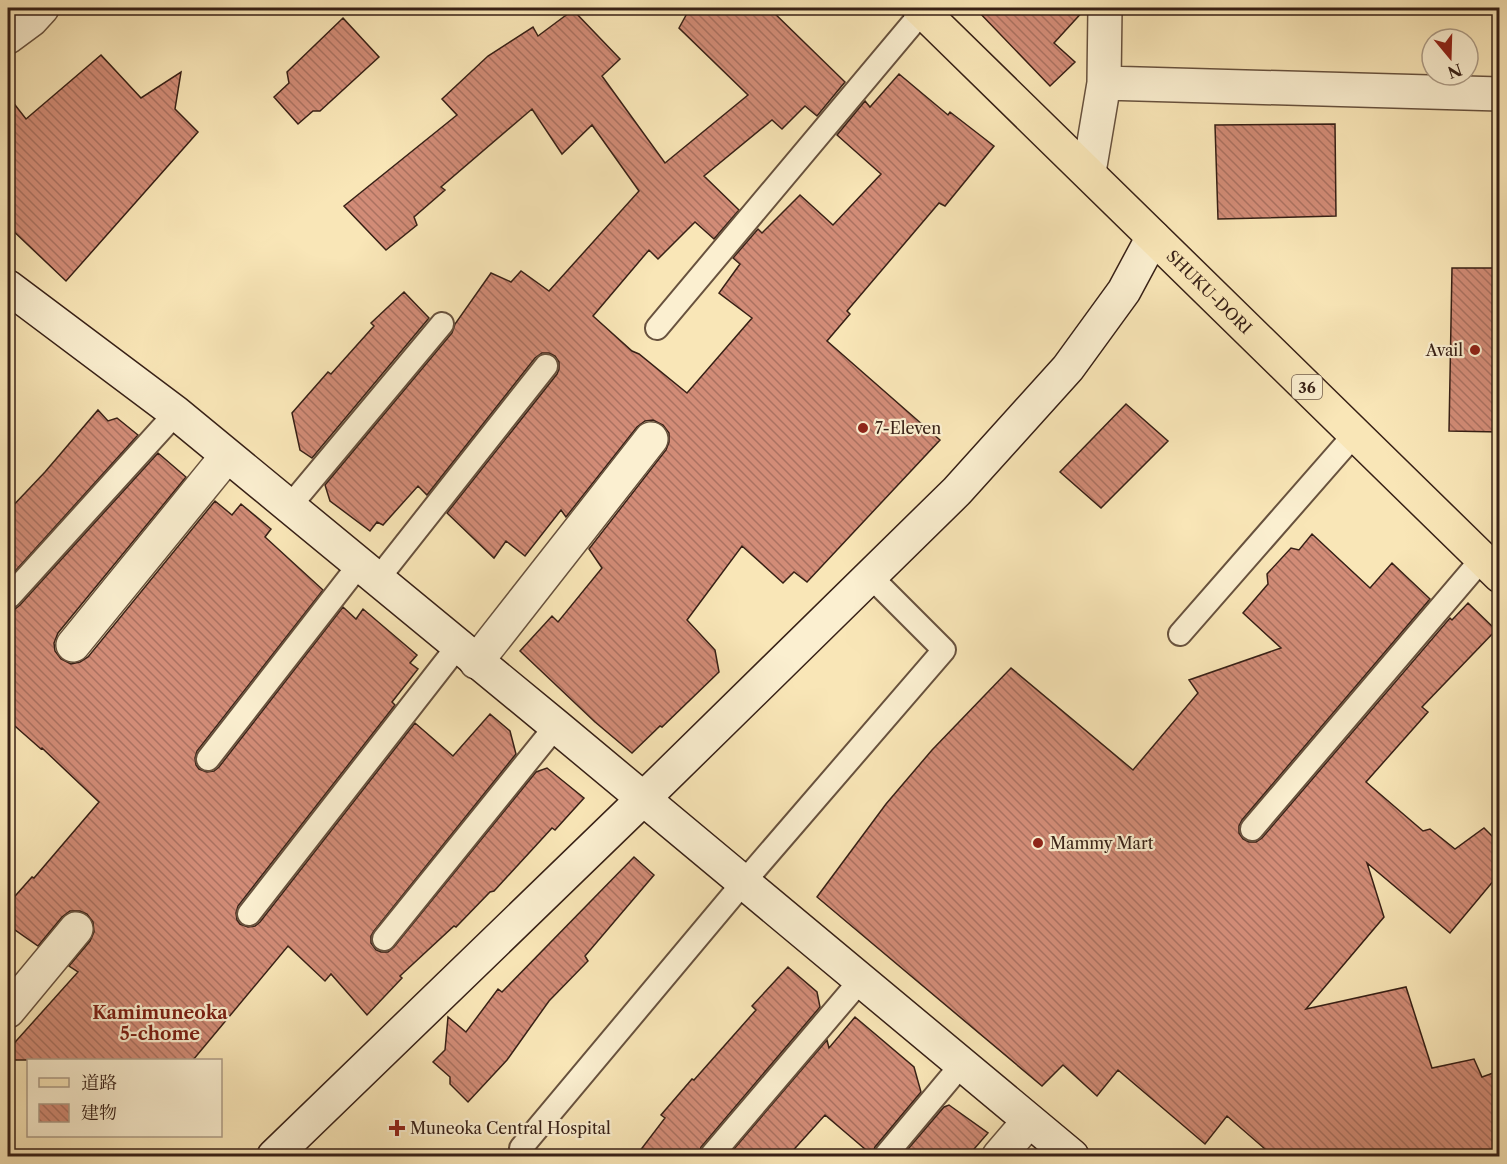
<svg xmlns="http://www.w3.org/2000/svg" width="1507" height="1164" font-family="'Libre Caslon Text','Noto Serif JP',serif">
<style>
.building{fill:url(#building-back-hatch);stroke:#372016;stroke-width:1.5}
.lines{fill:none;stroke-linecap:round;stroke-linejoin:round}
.lane-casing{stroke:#68523e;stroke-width:26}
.street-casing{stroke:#68523e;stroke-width:36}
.secondary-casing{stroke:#372016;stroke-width:36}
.primary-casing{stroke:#372016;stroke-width:36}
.lane{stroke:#fbefd0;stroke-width:22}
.street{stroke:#fbefd0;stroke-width:33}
.secondary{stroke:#fbefd0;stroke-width:33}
.primary{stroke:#f9e6b7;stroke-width:33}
.poi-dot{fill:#8f2418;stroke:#fbefd0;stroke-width:2}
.labels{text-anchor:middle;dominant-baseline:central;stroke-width:4.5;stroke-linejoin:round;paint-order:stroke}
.shield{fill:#fbefd0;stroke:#725e4e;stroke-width:1.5}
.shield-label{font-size:15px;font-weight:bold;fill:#372016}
.street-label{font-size:16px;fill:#372016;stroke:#fbefd0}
.poi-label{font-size:16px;fill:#372016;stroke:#fbefd0;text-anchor:start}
.neighbourhood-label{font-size:18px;font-weight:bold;fill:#7a1f14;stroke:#fbefd0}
</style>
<defs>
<pattern id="building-back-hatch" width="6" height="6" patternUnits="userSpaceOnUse" patternTransform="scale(1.5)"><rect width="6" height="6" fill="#d28c77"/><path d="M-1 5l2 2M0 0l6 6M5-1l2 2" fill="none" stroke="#ab7261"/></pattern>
</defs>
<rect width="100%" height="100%" fill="#f9e6b7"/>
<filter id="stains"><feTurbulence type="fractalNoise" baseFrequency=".00333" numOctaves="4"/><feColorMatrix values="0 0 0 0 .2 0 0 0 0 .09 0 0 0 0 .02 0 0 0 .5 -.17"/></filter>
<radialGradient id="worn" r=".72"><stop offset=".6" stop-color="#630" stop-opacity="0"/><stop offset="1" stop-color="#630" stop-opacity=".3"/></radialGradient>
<!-- building -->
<path class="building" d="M690,8H769L845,82L817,116L805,106L782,129L772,120L704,176L739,210L714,239L695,222L658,259L649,250L593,316L632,351L639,354L687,393L752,318L719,293L740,264L733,258L758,229L762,233L800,195L833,225L881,174L837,135L865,101L870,107L899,74L948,115L950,112L994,146L945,206L939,203L847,311L850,314L827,341L940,440L807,582L794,572L783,583L742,546L687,620L715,650L719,672L662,727L660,726L632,753L595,722L520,651L552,616L558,622L602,568L589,549L666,450L669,442V433L663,425L653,420L645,421L637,427L566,517L561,510L525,556L506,541L494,558L447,513L557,374L559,369V362L555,356L549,353H542L535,358L427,495L418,486L383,525L377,522L370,531L330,501L325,485L452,333L455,324L491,273L511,282L521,271L549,291L639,191L592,125L562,154L532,109L441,187L445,190L414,217L417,225L386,250L344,206L457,115L442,99L488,56L533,27L538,36L573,10L620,59L602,76L665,163L748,95L679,28Z
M975,8H1086L1054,43L1075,62L1050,86Z
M343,18L379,57L320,111H313L298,124L274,97L289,83L287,72Z
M101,55L141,98L181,72L175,109L198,132L66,281L8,226V96L26,119Z
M1335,124L1336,216L1218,219L1215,125Z
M1452,268H1500V432L1449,431Z
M404,292L429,318L312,458L300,450L292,413L328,372L331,374L374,326L371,323Z
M1126,404L1168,441L1101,508L1060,472Z
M98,410L108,421L117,418L138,435L8,579V511L45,472Z
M158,453L186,477L58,633L54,643L55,651L61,659L71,664L80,662L88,657L215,501L232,515L241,504L271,529L265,537L323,590L197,751L195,758L196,765L199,769L207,772L214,771L219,767L343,607L356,619L363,609L417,655L410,663L418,669L392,702L395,705L238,906L236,913L237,920L240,924L248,927L255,926L260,922L415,723L453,756L490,714L510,731L516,754L374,931L371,936V943L376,950L381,952H388L394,947L536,772L547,768L584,798L555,830L552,828L494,891L490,892L456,927L454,926L400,976L402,978L367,1015L331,974L325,981L288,946L193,1060H8V1050L78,972L69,966L90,941L94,932L93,922L87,914L80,911H70L62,917L38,946L8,925V904L32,877L34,878L99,802L42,748L41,749L8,720V609H15L20,605Z
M1312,534L1370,588L1392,563L1430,599L1242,820L1239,826V833L1243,839L1249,842H1256L1262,838L1450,618L1452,620L1468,603L1496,630L1422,707L1428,712L1366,782L1423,831L1430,829L1455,849L1484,828L1500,844V873L1450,933L1367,863L1384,917L1306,1009L1406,987L1432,1068L1474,1059L1482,1077L1496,1072L1500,1093V1156H1273L1227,1116L1205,1144L1118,1070L1097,1096L1063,1065L1042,1086L817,897L886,804L932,750L1011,668L1133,770L1198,693L1189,680L1281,648L1243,613L1268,584L1267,574L1291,548L1299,550Z
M634,857L654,875L585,956L588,961L549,1001L507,1060L468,1102L450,1084V1077L433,1062L445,1050L448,1017L466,1032L498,989L502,992Z
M788,967L817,992L820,1007L701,1147L698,1156H636L665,1118L661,1115L692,1079L694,1080L756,1010L752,1006Z
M855,1017L914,1067L921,1092L875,1147L872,1155L825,1115L788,1156H728L827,1040L829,1048Z
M949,1105L988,1133L968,1156H902L944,1107Z"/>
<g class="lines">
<!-- lane casing -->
<g class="lane-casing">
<path id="lane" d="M657,328L923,11
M289,507L442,324
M377,580L546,366
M10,596L176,413
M1180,634L1355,434
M208,759L359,565
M1252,829L1482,559
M249,914L458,646
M384,939L556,726
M521,1148L743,883L944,650L870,576
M711,1156L860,981
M885,1156L962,1064"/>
</g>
<!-- street casing -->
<g class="street-casing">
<path id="street" d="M8,37L31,20L42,8
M1104,83L1500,94
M1089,172L1104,83L1105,8
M73,645L227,456
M476,662L651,439
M8,1011L76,929
M999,1156L1029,1121"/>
</g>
<!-- secondary casing -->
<g class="secondary-casing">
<path id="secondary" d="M8,287L176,413L556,726L1072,1156
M274,1156L643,799L957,491L1068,368L1124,291L1153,237"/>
</g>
<!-- primary casing -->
<g class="primary-casing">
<g id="primary">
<path id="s1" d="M919,8L1500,576"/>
</g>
</g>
<!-- lane -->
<use href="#lane" class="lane"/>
<!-- street -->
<use href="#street" class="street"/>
<!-- secondary -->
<use href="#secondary" class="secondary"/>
<!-- primary -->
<use href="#primary" class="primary"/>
</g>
<!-- markers -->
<g class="poi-dot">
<circle cx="1475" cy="350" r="6"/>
<circle cx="863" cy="428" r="6"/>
<circle cx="1038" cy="843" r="6"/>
<path d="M394 1119h6v6h6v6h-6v6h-6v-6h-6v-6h6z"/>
</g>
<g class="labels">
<!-- shield labels -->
<rect class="shield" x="1292" y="375" width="30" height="24" rx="4.5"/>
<g class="shield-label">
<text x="1307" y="387">36</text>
</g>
<!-- street labels -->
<g class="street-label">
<text stroke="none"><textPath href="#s1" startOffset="406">SHUKU-DORI</textPath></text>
</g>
<!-- poi labels -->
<g class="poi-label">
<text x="1463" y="350" text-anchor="end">Avail</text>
<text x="875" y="428">7-Eleven</text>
<text x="1050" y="843">Mammy Mart</text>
<text x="410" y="1128">Muneoka Central Hospital</text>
</g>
<!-- neighbourhood labels -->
<g class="neighbourhood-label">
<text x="160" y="1013">Kamimuneoka<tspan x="160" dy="21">5-chome</tspan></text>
</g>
</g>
<!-- margin -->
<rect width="1507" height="1164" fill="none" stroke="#f9e6b7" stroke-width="30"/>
<rect x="9" y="9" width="1489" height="1146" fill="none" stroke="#372016" stroke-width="3"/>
<rect x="15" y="15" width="1477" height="1134" fill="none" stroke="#372016" stroke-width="1.5"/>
<!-- legend -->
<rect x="27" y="1059" width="195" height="78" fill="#fbefd0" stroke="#ad9c86" stroke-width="1.5"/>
<rect x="39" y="1078" width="30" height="9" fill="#f9e6b7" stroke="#ad9c86" stroke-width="1.5"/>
<text x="81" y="1089" font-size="18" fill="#372016">道路</text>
<rect x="39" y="1104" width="30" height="18" fill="url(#building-back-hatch)" stroke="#ad9c86" stroke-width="1.5"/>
<text x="81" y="1119" font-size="18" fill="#372016">建物</text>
<!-- north arrow -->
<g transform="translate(1450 57) rotate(161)"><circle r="28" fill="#fbefd0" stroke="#ad9c86" stroke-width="1.5"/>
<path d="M0-4.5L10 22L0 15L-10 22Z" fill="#8f2418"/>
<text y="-9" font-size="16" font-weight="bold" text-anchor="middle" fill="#372016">N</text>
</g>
<rect width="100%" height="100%" filter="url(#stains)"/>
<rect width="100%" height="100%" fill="url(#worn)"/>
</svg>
